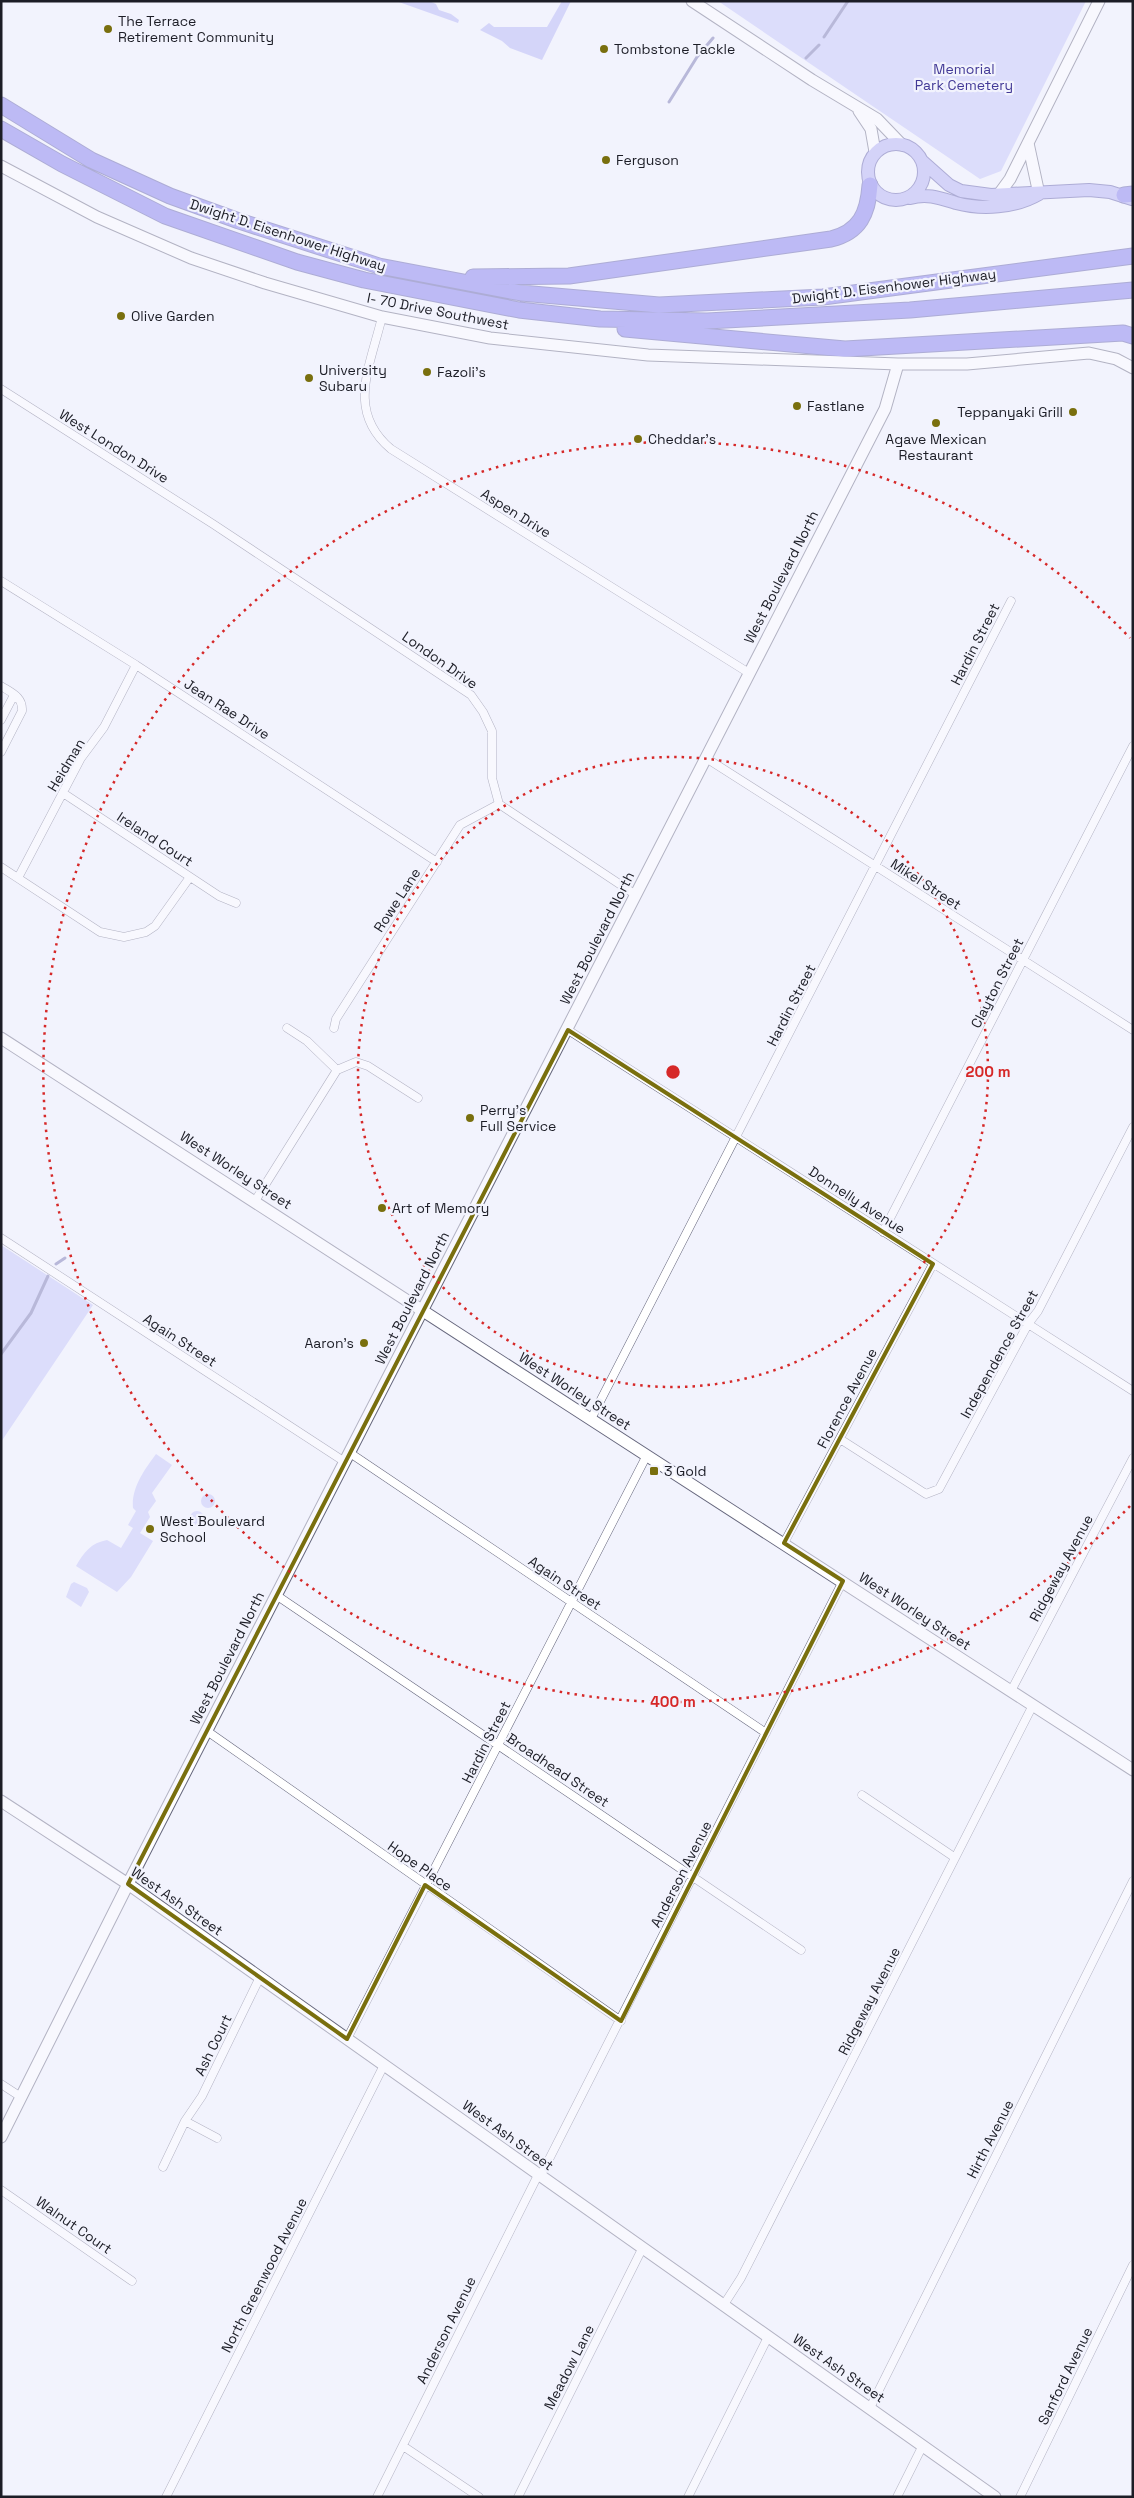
<svg xmlns="http://www.w3.org/2000/svg" width="1134" height="2498" font-family="'Space Grotesk',sans-serif">
<style>
.green{fill:#c1c3f8}
.forest{fill:#b0b2f4}
.lines{fill:none;stroke-linecap:round;stroke-linejoin:round}
.stream{stroke:#7172ad;stroke-width:3}
.street-casing{stroke:#66677d;stroke-width:9}
.secondary-casing{stroke:#66677d;stroke-width:13}
.primary-casing{stroke:#5a58a5;stroke-width:14}
.highway-casing{stroke:#5a58a5;stroke-width:17}
.street{stroke:#fff;stroke-width:8}
.secondary{stroke:#fff;stroke-width:11}
.primary{stroke:#b0adf2;stroke-width:12}
.highway{stroke:#7c77ea;stroke-width:15}
.marked{fill:none;stroke:#796f0e;stroke-width:4;stroke-linejoin:round}
.ring{fill:none;stroke:#d62828;stroke-width:2.5;stroke-dasharray:2.5 5}
.poi-dot{fill:#796f0e;stroke:#f2f3fd;stroke-width:2}
.labels{text-anchor:middle;dominant-baseline:central;stroke-width:4.5;stroke-linejoin:round;paint-order:stroke}
.poi-label{font-size:14px;fill:#1c1d26;stroke:#f2f3fd;text-anchor:start}
.park-label{font-size:14px;fill:#433a97;stroke:#f2f3fd}
.street-label{font-size:14px;fill:#1c1d26;stroke:#f2f3fd}
.centre{fill:#d62828;stroke:#f2f3fd;stroke-width:2.5}
.ring-label{font-size:15px;text-anchor:middle;font-weight:bold;fill:#d62828;stroke:#f2f3fd;stroke-width:4.5;stroke-linejoin:round;paint-order:stroke}
</style>
<rect width="100%" height="100%" fill="#f2f3fd"/>
<!-- green -->
<path class="green" d="M718,1H1086L1001,171L980,179Z
M1,1245L93,1305L1,1442Z
M156,1454L172,1465L152,1493L156,1501L148,1512L150,1517L140,1533L153,1541L131,1577L117,1592L76,1566C84,1552 91,1543 107,1540L121,1548L133,1528L128,1525L136,1511L133,1508C131,1488 145,1469 156,1454Z
M201 1501a7 7 0 1 1 14 0a7 7 0 1 1-14 0Z
M190 1518a7 7 0 1 1 14 0a7 7 0 1 1-14 0Z
M74,1582L87,1588L89,1592L81,1607L66,1597L71,1584Z"/>
<!-- forest -->
<path class="forest" d="M396,1H429L436,4L439,10L451,14L459,20L458,23Z
M562,1H571L542,60L510,48L502,41L480,30L489,23L494,27H547Z"/>
<g class="lines">
<!-- stream -->
<path class="stream" d="M824,37L848,1
M806,58L819,45
M669,102L697,57L713,38
M56,1264L65,1258
M1,1354L31,1313L48,1276"/>
<!-- street casing -->
<g class="street-casing">
<path id="street" d="M382,317C370,367 346,411 391,449L749,673
M1,389L213,524L471,695L483,712L492,731V778L499,804L636,895
M1,581L136,665L437,862
M1,686C12,693 23,697 22,711L1,752
M1,720L14,695
M706,758L1133,1030
M63,793L219,896L236,903
M1,867L100,932L124,937L146,932L155,926L190,877
M18,878L81,758L104,727L136,665
M287,1028L307,1041L337,1070L356,1062L368,1066L418,1098
M334,1028L336,1019L460,825L499,804
M568,1030L1133,1391
M255,1201L337,1070
M883,1232L1133,746
M1,1238L345,1462
M591,1419L1011,601
M840,1439L926,1494L939,1489L1028,1324L1038,1311L1133,1127
M350,1453L766,1733
M784,1543L933,1264
M276,1595L801,1950
M1011,1691L1133,1458
M207,1731L621,2021
M862,1795L954,1857
M347,2039L647,1455
M1,2084L21,2097
M217,2138L185,2121L202,2096L260,1977
M163,2167L185,2121
M540,2177L843,1581
M1,2190L132,2281
M723,2306L741,2278L1033,1705
M870,2408L1133,1881
M403,2446L479,2497
M166,2497L384,2065
M377,2497L538,2175
M518,2497L642,2249
M688,2497L768,2337
M897,2497L923,2445
M1020,2497L1133,2265"/>
</g>
<!-- secondary casing -->
<g class="secondary-casing">
<path id="secondary" d="M692,1L812,80L877,119L902,145
M859,111L871,129L875,152
M1028,143L1039,194
M1,166L97,217L191,258L265,283L382,317L490,338L648,355L898,364H967L1089,353L1116,359L1133,368
M999,194L1010,179L1099,1
M1,1038L1133,1770
M1,1801L128,1884L995,2497
M1,2137L128,1884L885,409L898,364"/>
</g>
<!-- primary casing -->
<g class="primary-casing">
<path id="primary" d="M868 172a28 28 0 1 1 56 0a28 28 0 1 1-56 0Z
M922,161L949,185L961,191L991,195L1089,190L1110,192L1132,199
M910,198C927,193 940,198 956,203C982,210 1015,208 1039,194"/>
</g>
<!-- highway casing -->
<g class="highway-casing">
<path id="highway" d="M1,105L91,160L170,196L239,221L379,266L521,293L659,305L823,297L1133,256
M1,129L62,164L165,216L297,262L364,280L519,310L600,319L707,321L910,310L1133,290
M1124,195L1133,194
M473,277L569,276L831,239C860,232 868,213 870,185
M625,329L845,349L1123,333L1133,336"/>
</g>
<!-- street -->
<use href="#street" class="street"/>
<!-- secondary -->
<use href="#secondary" class="secondary"/>
<!-- primary -->
<use href="#primary" class="primary"/>
<!-- highway -->
<use href="#highway" class="highway"/>
</g>
<!-- marked area -->
<path d="M0 0H1134V2498H0ZM568,1030L933,1264L784,1543L843,1581L621,2021L425,1885L347,2039L128,1884Z" fill="#f2f3fd" fill-opacity=".55" fill-rule="evenodd"/>
<path class="marked" d="M568,1030L933,1264L784,1543L843,1581L621,2021L425,1885L347,2039L128,1884Z"/>
<!-- distance rings -->
<g class="ring">
<circle cx="673" cy="1072" r="315"/>
<path d="M1130 1506A630 630 0 1 1 1130 638"/>
</g>
<!-- markers -->
<g class="poi-dot">
<circle cx="108" cy="29" r="5"/>
<circle cx="604" cy="49" r="5"/>
<circle cx="606" cy="160" r="5"/>
<circle cx="121" cy="316" r="5"/>
<circle cx="427" cy="372" r="5"/>
<circle cx="309" cy="378" r="5"/>
<circle cx="797" cy="406" r="5"/>
<circle cx="1073" cy="412" r="5"/>
<circle cx="936" cy="423" r="5"/>
<circle cx="638" cy="439" r="5"/>
<circle cx="470" cy="1118" r="5"/>
<circle cx="382" cy="1208" r="5"/>
<circle cx="364" cy="1343" r="5"/>
<rect x="649" y="1466" width="10" height="10" rx="2.5"/>
<circle cx="150" cy="1529" r="5"/>
</g>
<g class="labels">
<!-- poi labels -->
<g class="poi-label">
<text x="118" y="21">The Terrace<tspan x="118" dy="16">Retirement Community</tspan></text>
<text x="614" y="49">Tombstone Tackle</text>
<text x="616" y="160">Ferguson</text>
<text x="131" y="316">Olive Garden</text>
<text x="319" y="370">University<tspan x="319" dy="16">Subaru</tspan></text>
<text x="437" y="372">Fazoli's</text>
<text x="807" y="406">Fastlane</text>
<text x="1063" y="412" text-anchor="end">Teppanyaki Grill</text>
<text x="648" y="439">Cheddar's</text>
<text x="936" y="439" text-anchor="middle">Agave Mexican<tspan x="936" dy="16">Restaurant</tspan></text>
<text x="480" y="1110">Perry's<tspan x="480" dy="16">Full Service</tspan></text>
<text x="392" y="1208">Art of Memory</text>
<text x="354" y="1343" text-anchor="end">Aaron's</text>
<text x="664" y="1471">3 Gold</text>
<text x="160" y="1521">West Boulevard<tspan x="160" dy="16">School</tspan></text>
</g>
<!-- park labels -->
<g class="park-label">
<text x="964" y="69">Memorial<tspan x="964" dy="16">Park Cemetery</tspan></text>
</g>
<!-- street labels -->
<g class="street-label">
<text transform="translate(288 235) rotate(18)">Dwight D. Eisenhower Highway</text>
<text transform="translate(894 286) rotate(-7)">Dwight D. Eisenhower Highway</text>
<text transform="translate(438 311) rotate(11)">I- 70 Drive Southwest</text>
<text transform="translate(114 446) rotate(32)">West London Drive</text>
<text transform="translate(516 513) rotate(32)">Aspen Drive</text>
<text transform="translate(781 577) rotate(-63)">West Boulevard North</text>
<text transform="translate(975 644) rotate(-63)">Hardin Street</text>
<text transform="translate(440 660) rotate(35)">London Drive</text>
<text transform="translate(227 709) rotate(33)">Jean Rae Drive</text>
<text transform="translate(66 765) rotate(-59)">Heidman</text>
<text transform="translate(155 839) rotate(33)">Ireland Court</text>
<text transform="translate(926 884) rotate(33)">Mikel Street</text>
<text transform="translate(397 900) rotate(-57)">Rowe Lane</text>
<text transform="translate(597 938) rotate(-63)">West Boulevard North</text>
<text transform="translate(997 983) rotate(-63)">Clayton Street</text>
<text transform="translate(791 1005) rotate(-63)">Hardin Street</text>
<text transform="translate(236 1170) rotate(33)">West Worley Street</text>
<text transform="translate(857 1200) rotate(33)">Donnelly Avenue</text>
<text transform="translate(412 1298) rotate(-63)">West Boulevard North</text>
<text transform="translate(180 1340) rotate(33)">Again Street</text>
<text transform="translate(999 1354) rotate(-61)">Independence Street</text>
<text transform="translate(575 1391) rotate(33)">West Worley Street</text>
<text transform="translate(847 1398) rotate(-62)">Florence Avenue</text>
<text transform="translate(1061 1568) rotate(-62)">Ridgeway Avenue</text>
<text transform="translate(565 1583) rotate(34)">Again Street</text>
<text transform="translate(915 1611) rotate(33)">West Worley Street</text>
<text transform="translate(227 1658) rotate(-63)">West Boulevard North</text>
<text transform="translate(486 1742) rotate(-63)">Hardin Street</text>
<text transform="translate(558 1770) rotate(34)">Broadhead Street</text>
<text transform="translate(420 1866) rotate(35)">Hope Place</text>
<text transform="translate(681 1874) rotate(-63)">Anderson Avenue</text>
<text transform="translate(177 1901) rotate(35)">West Ash Street</text>
<text transform="translate(869 2001) rotate(-63)">Ridgeway Avenue</text>
<text transform="translate(213 2045) rotate(-64)">Ash Court</text>
<text transform="translate(508 2135) rotate(36)">West Ash Street</text>
<text transform="translate(990 2139) rotate(-63)">Hirth Avenue</text>
<text transform="translate(74 2225) rotate(35)">Walnut Court</text>
<text transform="translate(264 2275) rotate(-63)">North Greenwood Avenue</text>
<text transform="translate(446 2330) rotate(-64)">Anderson Avenue</text>
<text transform="translate(569 2367) rotate(-63)">Meadow Lane</text>
<text transform="translate(839 2368) rotate(35)">West Ash Street</text>
<text transform="translate(1065 2376) rotate(-64)">Sanford Avenue</text>
</g>
</g>
<circle cx="673" cy="1072" r="8" class="centre"/>
<g class="ring-label">
<text x="988" y="1077">200 m</text>
<text x="673" y="1707">400 m</text>
</g>
<!-- border -->
<rect width="1134" height="2498" fill="none" stroke="#1c1d26" stroke-width="5"/>
</svg>
